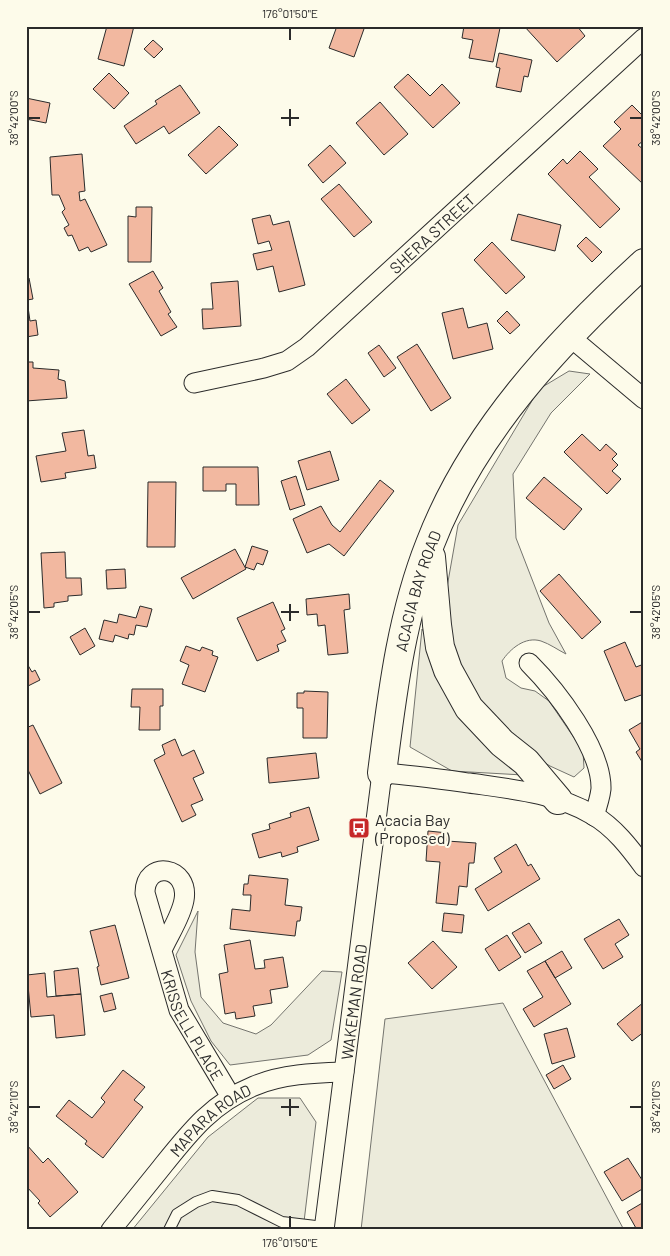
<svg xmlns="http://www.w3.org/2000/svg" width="670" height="1256" font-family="Barlow,sans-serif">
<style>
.green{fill:#ecebdb;stroke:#74746e}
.building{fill:#f2b8a0;stroke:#2b2b2b}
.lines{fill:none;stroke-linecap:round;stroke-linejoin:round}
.lane-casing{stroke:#2b2b2b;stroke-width:12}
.street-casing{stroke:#2b2b2b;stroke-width:21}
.secondary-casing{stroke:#2b2b2b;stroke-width:30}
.lane{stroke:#fdfbea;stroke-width:10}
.street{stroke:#fdfbea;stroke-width:19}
.secondary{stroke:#fdfbea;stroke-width:28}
.ticks{fill:none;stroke:#2b2b2b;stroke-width:2}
.labels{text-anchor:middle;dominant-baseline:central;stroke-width:4;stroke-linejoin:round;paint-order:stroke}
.street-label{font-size:16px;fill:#2b2b2b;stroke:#fdfbea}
.poi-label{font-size:16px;fill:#2b2b2b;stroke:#fdfbea;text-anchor:start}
.neatline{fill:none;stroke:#2b2b2b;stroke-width:2}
.ticks-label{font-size:12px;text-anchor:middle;fill:#2b2b2b}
</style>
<rect width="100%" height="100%" fill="#fdfbea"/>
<!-- green -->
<path class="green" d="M569,371L590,374L551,413L513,474L516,538L549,623L566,654C558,650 550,644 541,641C525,636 510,649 502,661L506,678L521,688L535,691L549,701L583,751L584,768L574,777L550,766L514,744L478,698L449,644L446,593L458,525L539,389Z
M422,629L436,654L523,775L452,771L410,747Z
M198,911L195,952L201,997L223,1023L256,1034L271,1025L322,971L342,972L331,1040L308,1055L230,1065L211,1041L191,1001L176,955Z
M503,1003L624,1230H361L385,1019Z
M258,1098H300L316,1122L303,1230H132L208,1137Z"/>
<!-- building -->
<path class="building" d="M107,26H134L124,66L98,59Z
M337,26H365L354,57L329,48Z
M464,26H492L500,28L493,62L469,58L473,40L462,38Z
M524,26H577L585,36L557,62Z
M153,40L163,49L154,58L144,49Z
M499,53L532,60L528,77L524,76L521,92L496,87L500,68L496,67Z
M109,73L129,93L114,109L93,89Z
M408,74L430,96L442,84L460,103L433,128L394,87Z
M180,85L200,113L169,134L164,126L136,144L124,126L157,104L155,101Z
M26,98L50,103L46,123L26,119Z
M380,102L408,134L384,155L356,123Z
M632,105L644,117V140L638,145L644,150V185L603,146L621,129L614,122Z
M219,126L238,145L206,174L188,155Z
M330,145L346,163L323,183L308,165Z
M580,151L598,169L589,177L620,209L600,228L548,174L563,159L567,164Z
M82,154L85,191L79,192L80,201L85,199L107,245L91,252L88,247L79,251L72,235L68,236L64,228L69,225L62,212L65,209L59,195H52L50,157Z
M339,184L372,222L354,237L321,199Z
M136,207H152L151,262H128V216L136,217Z
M518,214L561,225L555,251L511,240Z
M270,215L273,225L289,221L305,285L279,292L273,266L257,270L253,254L272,250L269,241L258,244L252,219Z
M586,237L602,252L592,262L577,246Z
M492,242L525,277L506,294L474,260Z
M153,271L163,288L159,291L171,312L168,314L177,327L161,336L129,284Z
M29,278L33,299L27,300L30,321L36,320L38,335L26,337V279Z
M238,281L241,326L203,329L202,309H213L211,283Z
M463,308L468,328L487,323L493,349L453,359L442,313Z
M507,311L520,325L510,334L497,321Z
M417,344L451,398L431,411L397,357Z
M379,345L396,368L384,377L368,353Z
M26,362H33V368L59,370L58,379L65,381L67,398L26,401Z
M346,379L370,410L352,424L327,394Z
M84,430L88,456L94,455L96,468L65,473L66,478L41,482L36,456L66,451L62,433Z
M582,434L600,451L606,444L617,454L612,459L618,465L612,471L621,479L607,494L564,452Z
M330,451L339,480L307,490L298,461Z
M203,467H258L259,505H236V484H226V491H203Z
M296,476L305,505L290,510L281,481Z
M544,477L582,509L564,530L526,498Z
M380,480L394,491L344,556L329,544L307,553L293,519L321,506L332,525L340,532Z
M148,482H176L175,547H147Z
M252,546L268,551L263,565L257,563L254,570L245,567Z
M235,549L246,569L193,599L181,578Z
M65,552L66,578H81L82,595L68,596V601L54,603V607L44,608L41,553Z
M125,569L126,588L107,589L106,570Z
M559,574L601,622L582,639L540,591Z
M349,594L350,609L344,610L348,653L328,655L325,625L318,626L317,614L307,615L306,599Z
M273,602L285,629L281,631L286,641L277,645L279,651L257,661L237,618Z
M140,606L152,609L147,627L136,625L134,635L129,634L128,639L115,635L113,642L99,639L104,620L117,623L119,614L136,618Z
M85,628L95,646L80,655L70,637Z
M625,642L636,667L644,664V694L625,701L604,651Z
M186,646L200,651L202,647L213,651L212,655L218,657L205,692L182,684L189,665L180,661Z
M26,662L32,672L35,670L40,680L26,687Z
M132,689H163V706H160V730H139L140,707H131Z
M304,691L328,692L327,738H303V708H297V693H304Z
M644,721V765L636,752L640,749L629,730Z
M33,725L62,783L40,794L26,766V728Z
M175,739L182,756L194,750L204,773L193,778L203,800L191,805L196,815L182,822L154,760L165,754L162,745Z
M316,753L319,778L269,783L267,758Z
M309,807L319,840L297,847L298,852L282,857L281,852L259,858L252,834L270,829L269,824L291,817L290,813Z
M428,831L448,833L447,841L476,843L474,863H469L467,887L459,886L457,905L436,903L440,862L426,861Z
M516,844L528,866L531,864L540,879L488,911L475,889L502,872L494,858Z
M249,875L288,879L285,905L302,907L300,921H297L295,936L230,929L232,909L250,911L251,895H243L244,884H248Z
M444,913L464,915L462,933L442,931Z
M619,919L629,935L615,944L623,957L603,969L584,939Z
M529,923L542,943L525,953L512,933Z
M115,925L129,978L101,985L97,967L99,966L90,931Z
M507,935L521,957L499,971L485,949Z
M250,940L255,969L265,968L264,960L283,957L288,987L270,990L272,1003L253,1006L255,1016L236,1019L235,1012L225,1014L219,974L228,972L224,945Z
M433,941L457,967L432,989L408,963Z
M562,951L572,968L555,978L545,961Z
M545,961L571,1004L534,1027L523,1009L543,997L527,971Z
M78,968L81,994L56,996L54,971Z
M45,973L47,997L81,994L85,1035L56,1038L54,1015L31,1017L27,975Z
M112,993L116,1009L104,1012L100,996Z
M644,1002V1032L632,1041L617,1024Z
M567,1028L575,1057L552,1064L544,1034Z
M563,1065L571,1079L554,1089L546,1075Z
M123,1070L145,1087L134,1100L143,1107L103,1158L85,1144L87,1141L56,1116L69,1100L92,1118L105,1102L101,1098Z
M26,1144L43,1163L48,1158L78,1192L50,1217L38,1203L40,1201L26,1186Z
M628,1158L644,1183V1188L622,1201L604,1172Z
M644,1202V1230H637L627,1212Z"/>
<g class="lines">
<!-- lane casing -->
<g class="lane-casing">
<path id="lane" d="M169,1230L177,1214L196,1202L212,1196L238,1200L282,1222L324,1227"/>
</g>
<!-- street casing -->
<g class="street-casing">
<g id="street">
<path d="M569,336L644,399"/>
<path id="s1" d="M194,383L264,368L287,361L307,347L644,38"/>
<path d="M529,663C556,690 602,749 601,789C600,798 597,807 594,816"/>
<path id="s2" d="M162,950C169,934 181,917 184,900C190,866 145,859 145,893L179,1010L231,1097"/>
<path id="s3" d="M111,1230C128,1209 145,1188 161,1168C189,1133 212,1103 254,1086C282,1074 314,1073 344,1072"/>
<path id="s4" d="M324,1230L382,773C412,775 440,779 469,783C511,789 556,793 593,815C614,827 630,848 644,867"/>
</g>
</g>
<!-- secondary casing -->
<g class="secondary-casing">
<g id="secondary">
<path d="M431,557L437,625L440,647L448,670L469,708L502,743L526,762L558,800"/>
<path id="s5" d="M382,773C392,696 401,617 430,544C473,432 557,343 644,263"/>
</g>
</g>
<!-- lane -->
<use href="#lane" class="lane"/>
<!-- street -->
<use href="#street" class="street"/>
<!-- secondary -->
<use href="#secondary" class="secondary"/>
</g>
<!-- ticks -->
<path class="ticks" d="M290,28V40M290,109V126M28,118H40M281,118H299M630,118H642M290,604V621M28,612H40M281,612H299M630,612H642M290,1099V1116M28,1107H40M281,1107H299M630,1107H642M290,1216V1228"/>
<!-- icons -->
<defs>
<g id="bus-square" transform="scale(1.125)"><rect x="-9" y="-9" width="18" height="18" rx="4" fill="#c62828" stroke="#fdfbea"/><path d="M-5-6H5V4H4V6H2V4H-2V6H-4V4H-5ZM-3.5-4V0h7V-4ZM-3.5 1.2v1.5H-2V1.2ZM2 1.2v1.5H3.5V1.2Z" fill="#fff"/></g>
</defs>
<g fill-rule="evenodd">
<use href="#bus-square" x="359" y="828"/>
</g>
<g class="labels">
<!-- street labels -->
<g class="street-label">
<text stroke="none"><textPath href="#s1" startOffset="289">SHERA STREET</textPath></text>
<text stroke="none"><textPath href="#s5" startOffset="186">ACACIA BAY ROAD</textPath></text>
<text stroke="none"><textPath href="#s4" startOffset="230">WAKEMAN ROAD</textPath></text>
<text stroke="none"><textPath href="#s2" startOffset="269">KRISSELL PLACE</textPath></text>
<text stroke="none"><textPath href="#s3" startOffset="149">MAPARA ROAD</textPath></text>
</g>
<!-- poi labels -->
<g class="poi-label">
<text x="375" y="819">Acacia Bay<tspan x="375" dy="18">(Proposed)</tspan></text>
</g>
</g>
<!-- border -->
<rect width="670" height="1256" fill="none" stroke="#fdfbea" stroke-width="55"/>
<rect x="28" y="28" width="614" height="1200" class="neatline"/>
<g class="ticks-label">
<text x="290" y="18">176°01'50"E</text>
<text transform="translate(14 118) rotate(-90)" y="4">38°42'00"S</text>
<text transform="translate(656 118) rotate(-90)" y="4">38°42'00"S</text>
<text transform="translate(14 612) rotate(-90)" y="4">38°42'05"S</text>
<text transform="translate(656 612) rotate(-90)" y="4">38°42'05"S</text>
<text transform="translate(14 1107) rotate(-90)" y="4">38°42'10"S</text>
<text transform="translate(656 1107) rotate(-90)" y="4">38°42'10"S</text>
<text x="290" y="1247">176°01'50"E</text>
</g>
</svg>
